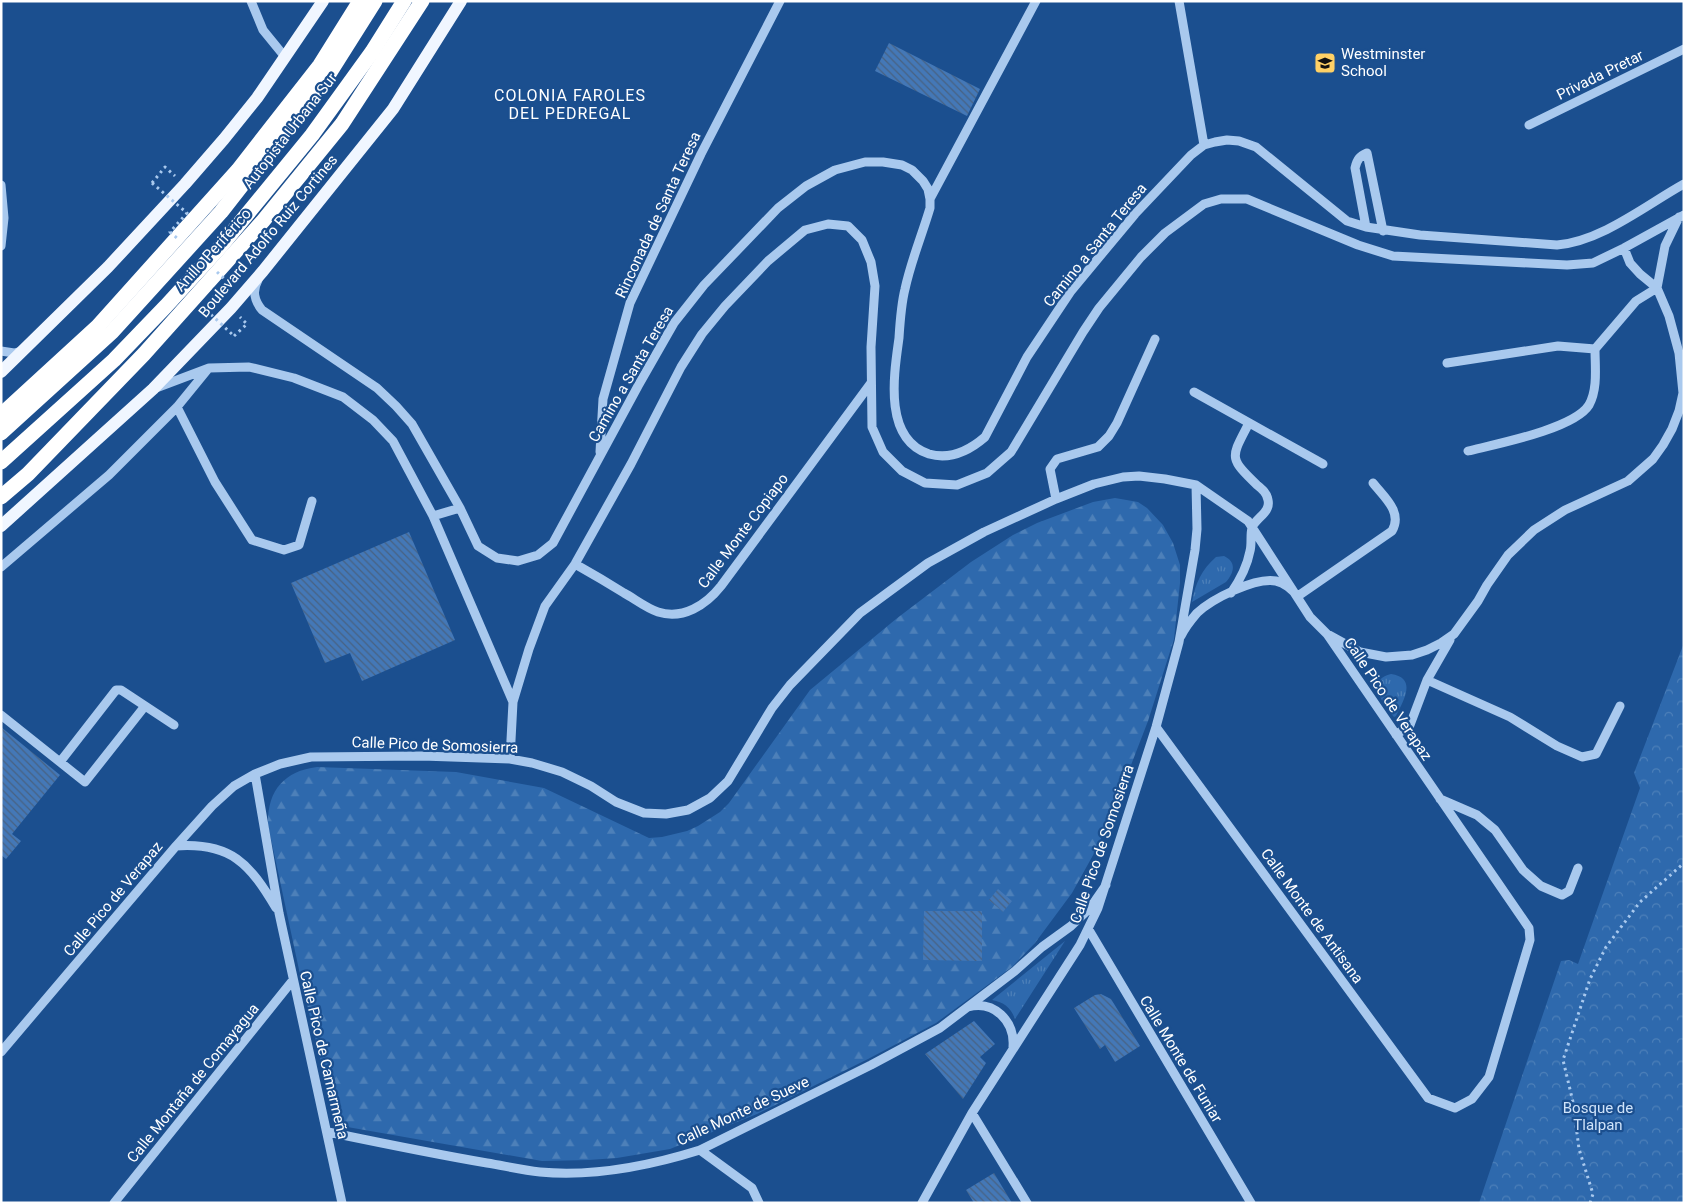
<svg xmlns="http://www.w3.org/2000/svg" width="1685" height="1204" font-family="Roboto,sans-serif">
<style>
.grass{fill:url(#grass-tufts)}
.forest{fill:url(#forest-firs)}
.park{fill:url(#park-crowns)}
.building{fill:url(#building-back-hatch)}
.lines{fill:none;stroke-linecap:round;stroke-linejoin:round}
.path{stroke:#a9c9ee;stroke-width:3;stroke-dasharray:2.5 4;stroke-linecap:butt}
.minor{stroke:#a9c9ee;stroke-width:9}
.major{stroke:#f0f6ff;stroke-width:12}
.highway{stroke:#fff;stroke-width:15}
.path-bridge{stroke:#a9c9ee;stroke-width:3;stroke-dasharray:2.5 4;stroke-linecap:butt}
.highway-bridge{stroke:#fff;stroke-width:15}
.labels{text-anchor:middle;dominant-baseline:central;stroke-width:4.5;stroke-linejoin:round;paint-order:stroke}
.poi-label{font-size:15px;fill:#fff;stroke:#1b4f8f;text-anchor:start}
.street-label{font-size:15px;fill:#fff;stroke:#1b4f8f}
.park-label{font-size:15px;fill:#cfe3fa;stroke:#1b4f8f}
.neighbourhood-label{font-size:16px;letter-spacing:1px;fill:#fff;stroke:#1b4f8f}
</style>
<defs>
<pattern id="grass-tufts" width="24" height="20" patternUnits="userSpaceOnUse" patternTransform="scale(1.25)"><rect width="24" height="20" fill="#2e69ad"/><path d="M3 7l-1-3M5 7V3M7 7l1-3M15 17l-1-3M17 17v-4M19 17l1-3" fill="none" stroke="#4d80b9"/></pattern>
<pattern id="forest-firs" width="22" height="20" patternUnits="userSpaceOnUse" patternTransform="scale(1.25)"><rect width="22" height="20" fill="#2e69ad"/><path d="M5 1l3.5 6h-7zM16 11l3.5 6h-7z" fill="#4d80b9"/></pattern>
<pattern id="park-crowns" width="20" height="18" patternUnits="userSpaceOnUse" patternTransform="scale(1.25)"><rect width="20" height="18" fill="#2e69ad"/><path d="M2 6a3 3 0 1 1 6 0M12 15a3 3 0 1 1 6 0" fill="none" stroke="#4d80b9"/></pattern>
<pattern id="building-back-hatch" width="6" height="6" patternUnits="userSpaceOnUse" patternTransform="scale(1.25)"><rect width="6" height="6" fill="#4478b7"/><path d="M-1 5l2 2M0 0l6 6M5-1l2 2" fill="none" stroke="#486282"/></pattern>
</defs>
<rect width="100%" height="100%" fill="#1b4f8f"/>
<!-- grass -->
<path class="grass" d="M1224,556C1237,562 1234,573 1226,582L1192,602C1195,584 1202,569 1216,557Z
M1391,674C1418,678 1403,701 1396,716L1394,717C1384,704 1364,681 1391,674Z
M1065,941L1015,1019C1011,1008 1004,1002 992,1000Z"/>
<!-- forest -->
<path class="forest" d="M1115,498L1138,502L1147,508L1163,525L1173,543L1180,565V583L1174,639L1148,721L1121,791L1097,848L1072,893L1035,943L1012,967L936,1023L868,1059L757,1114L670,1149L617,1158L588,1160L542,1161L336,1125L301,979L268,825C267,791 284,771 317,767L456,772L544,788L649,838L662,837L687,831L698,826L720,812L729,803L810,690L896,619L971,562L1013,535L1037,523L1093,502Z"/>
<!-- park -->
<path class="park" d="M1684,643V1203H1479L1561,961L1569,960L1578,964L1640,788L1634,773Z"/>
<!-- building -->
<path class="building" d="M889,43L980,89L967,116L875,71Z
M409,532L455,640L362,681L350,653L325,663L291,583Z
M1,727L60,775L12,834L21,841L6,859L1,855Z
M998,889L1012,901L1003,912L989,900Z
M924,911H982V961L923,960Z
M1101,994L1111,999L1140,1046L1115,1062L1105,1045L1100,1049L1074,1008L1095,995Z
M974,1021L995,1044L980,1057L986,1063L963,1099L925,1054Z
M994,1173L1012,1203H974L966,1190Z"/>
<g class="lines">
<!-- path -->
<path class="path" d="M152,183L165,167L175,176
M234,336L247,324L240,317
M1590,1203L1593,1194L1579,1149L1573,1102L1563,1060L1590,979L1606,947L1640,902L1684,863"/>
<!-- minor -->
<path class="minor" d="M251,1L263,30L285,57
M1179,1L1204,145
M1529,125L1684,49
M1,185L4,218L1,246
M930,199L1036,1
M1366,227L1355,168C1357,159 1360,156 1367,153L1383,231
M258,280C252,291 254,300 262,310L377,388L396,406L412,424L460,508L478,546L497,558L518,561L538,555L553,543L638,386L674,323L704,285L778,208L806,186L835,170L865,162H883L902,165L912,170L923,181L928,189L930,199V208C922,235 911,261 905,289C901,305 900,322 899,338C894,374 883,439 929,454C950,460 970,450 985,437L1027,357L1071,291L1135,214L1191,155L1204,145L1215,142L1227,140L1239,141L1256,147L1347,221L1366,227L1420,235L1557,245C1602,241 1646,205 1684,184
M1657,288L1665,246L1679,217
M1,351L14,353L22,351
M1447,363L1558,346L1595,349L1636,301L1657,288
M156,388L209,368L249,367L294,378L343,397L373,420L393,441L433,516L513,702
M1194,392L1323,464
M177,407L215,482L252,540L284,550L299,545L312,501
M1468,451C1496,444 1574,429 1589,405C1598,389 1595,367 1595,349
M600,452L603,399L630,303L701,154L780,1
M1056,499L1050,469L1057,459L1098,447L1109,436L1117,423L1155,339
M433,516L460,508
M575,564C591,573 608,583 624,593C635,599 646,608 658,612C683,620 706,605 721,586L871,383
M1,567L109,475L177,407L208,369
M1231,593C1240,580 1247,567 1250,551C1252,544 1250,535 1252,528C1255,518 1271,513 1268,500C1267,493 1262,489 1257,485C1228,457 1231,458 1249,423
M1329,635L1360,652L1386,657L1412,655L1427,650L1441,643L1454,634L1478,601L1487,585L1508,555L1534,530L1565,510L1628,481L1653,459L1663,445L1672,429L1679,411L1683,393L1679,353L1669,316L1657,288L1640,274L1630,263L1624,248
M1181,636C1185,627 1191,620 1197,613C1212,599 1255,577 1276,581C1285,583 1291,589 1298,596L1392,531C1403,512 1384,497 1373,483
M1427,680L1510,717L1557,746L1582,757L1596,754L1620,706
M1,715L85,782L145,706
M1396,735L1410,725L1427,680L1450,640
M510,759L513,702L529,649L545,606L575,564L631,464L681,367L702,334L725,306L768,261L805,230L828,224L848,226L862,240L871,262L875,286L871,347L872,427L883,452L902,471L925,483L957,485L987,473L1011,452L1083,332L1099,308L1141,257L1165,233L1204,204L1221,199H1247L1358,245L1393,256L1567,265L1593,263L1624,248L1684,215
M60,762L116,690H121L174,725
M255,774L279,913L342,1203
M1440,799L1477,815L1495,830L1523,870L1541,886L1562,895L1569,891L1578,868
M176,846C231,842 250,864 276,908
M1089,930L1251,1203
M968,1007C994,1000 1015,1021 1013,1047
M1,1052L176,846L212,806L234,786L255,774L280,764L311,757L422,756L510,759L532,763L562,772L591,786L616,802L644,813L666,814L688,810L710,798L728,781L772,708L790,685L860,613L928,563L984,532L1056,499L1094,484L1123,477L1139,476L1165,479L1196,485L1248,521L1310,617L1327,634L1529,928L1530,940L1489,1077L1472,1099L1455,1108L1428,1098L1156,727
M972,1113L1027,1203
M328,1132C381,1143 434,1154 487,1163C505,1166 522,1170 540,1172C594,1177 649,1166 700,1150L871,1065L940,1028L1015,971L1042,947L1071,926L1090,908L1106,885
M700,1150L752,1188L759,1203
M114,1203L293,980
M922,1203L972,1113L1080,945L1098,908L1156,727L1179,642L1195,550L1197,529L1196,485"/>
<!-- major -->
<path class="major" d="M1,372L108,267L185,184L224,139L257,98L323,1
M1,526L153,389L231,308L263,271L393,109L461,1"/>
<!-- highway -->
<path class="highway" d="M1,415L98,326L238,170L320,65L360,1
M1,497L28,474L144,354L263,221L342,124L422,1"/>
<!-- path-bridge -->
<path class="path-bridge" d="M152,183L187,213L170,232L178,239
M217,272L227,281L204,308L234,336"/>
<!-- highway-bridge -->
<path class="highway-bridge" d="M1,433L112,332L221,212L327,77L375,1
M1,462L114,360L166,306L221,246L312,135L372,52L404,1"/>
</g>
<!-- icons -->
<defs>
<g id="school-square" transform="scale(1.125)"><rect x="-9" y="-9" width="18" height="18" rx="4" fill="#ffd166" stroke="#1b4f8f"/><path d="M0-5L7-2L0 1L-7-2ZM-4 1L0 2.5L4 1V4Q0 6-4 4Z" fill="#111"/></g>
</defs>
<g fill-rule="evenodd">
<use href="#school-square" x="1325" y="63"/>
</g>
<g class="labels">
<!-- poi labels -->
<g class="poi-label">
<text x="1341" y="54">Westminster<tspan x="1341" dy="17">School</tspan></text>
</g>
<!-- street labels -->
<g class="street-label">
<text transform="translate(1600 75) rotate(-26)">Privada Pretar</text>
<text transform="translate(290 131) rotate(-52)">Autopista Urbana Sur</text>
<text transform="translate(658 215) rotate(-65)">Rinconada de Santa Teresa</text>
<text transform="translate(268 236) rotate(-50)">Boulevard Adolfo Ruiz Cortines</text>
<text transform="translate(1095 245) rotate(-51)">Camino a Santa Teresa</text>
<text transform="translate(213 250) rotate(-48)">Anillo Periférico</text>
<text transform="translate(631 374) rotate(-60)">Camino a Santa Teresa</text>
<text transform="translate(743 531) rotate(-53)">Calle Monte Copiapo</text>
<text transform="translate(1388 699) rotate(56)">Calle Pico de Verapaz</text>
<text transform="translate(435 745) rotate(2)">Calle Pico de Somosierra</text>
<text transform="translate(1102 844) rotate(-71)">Calle Pico de Somosierra</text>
<text transform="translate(113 899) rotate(-50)">Calle Pico de Verapaz</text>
<text transform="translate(1312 916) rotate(54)">Calle Monte de Antisana</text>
<text transform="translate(324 1055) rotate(77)">Calle Pico de Camarmeña</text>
<text transform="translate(1181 1059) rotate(59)">Calle Monte de Funiar</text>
<text transform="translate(193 1083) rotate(-51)">Calle Montaña de Comayagua</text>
<text transform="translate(743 1111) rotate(-25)">Calle Monte de Sueve</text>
</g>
<!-- park labels -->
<g class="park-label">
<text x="1598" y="1108">Bosque de<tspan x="1598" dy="17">Tlalpan</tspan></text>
</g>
<!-- neighbourhood labels -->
<g class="neighbourhood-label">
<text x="570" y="95">COLONIA FAROLES<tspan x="570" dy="18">DEL PEDREGAL</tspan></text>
</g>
</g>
<!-- border -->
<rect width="1685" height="1204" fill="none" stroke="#ffffff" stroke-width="5"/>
</svg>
